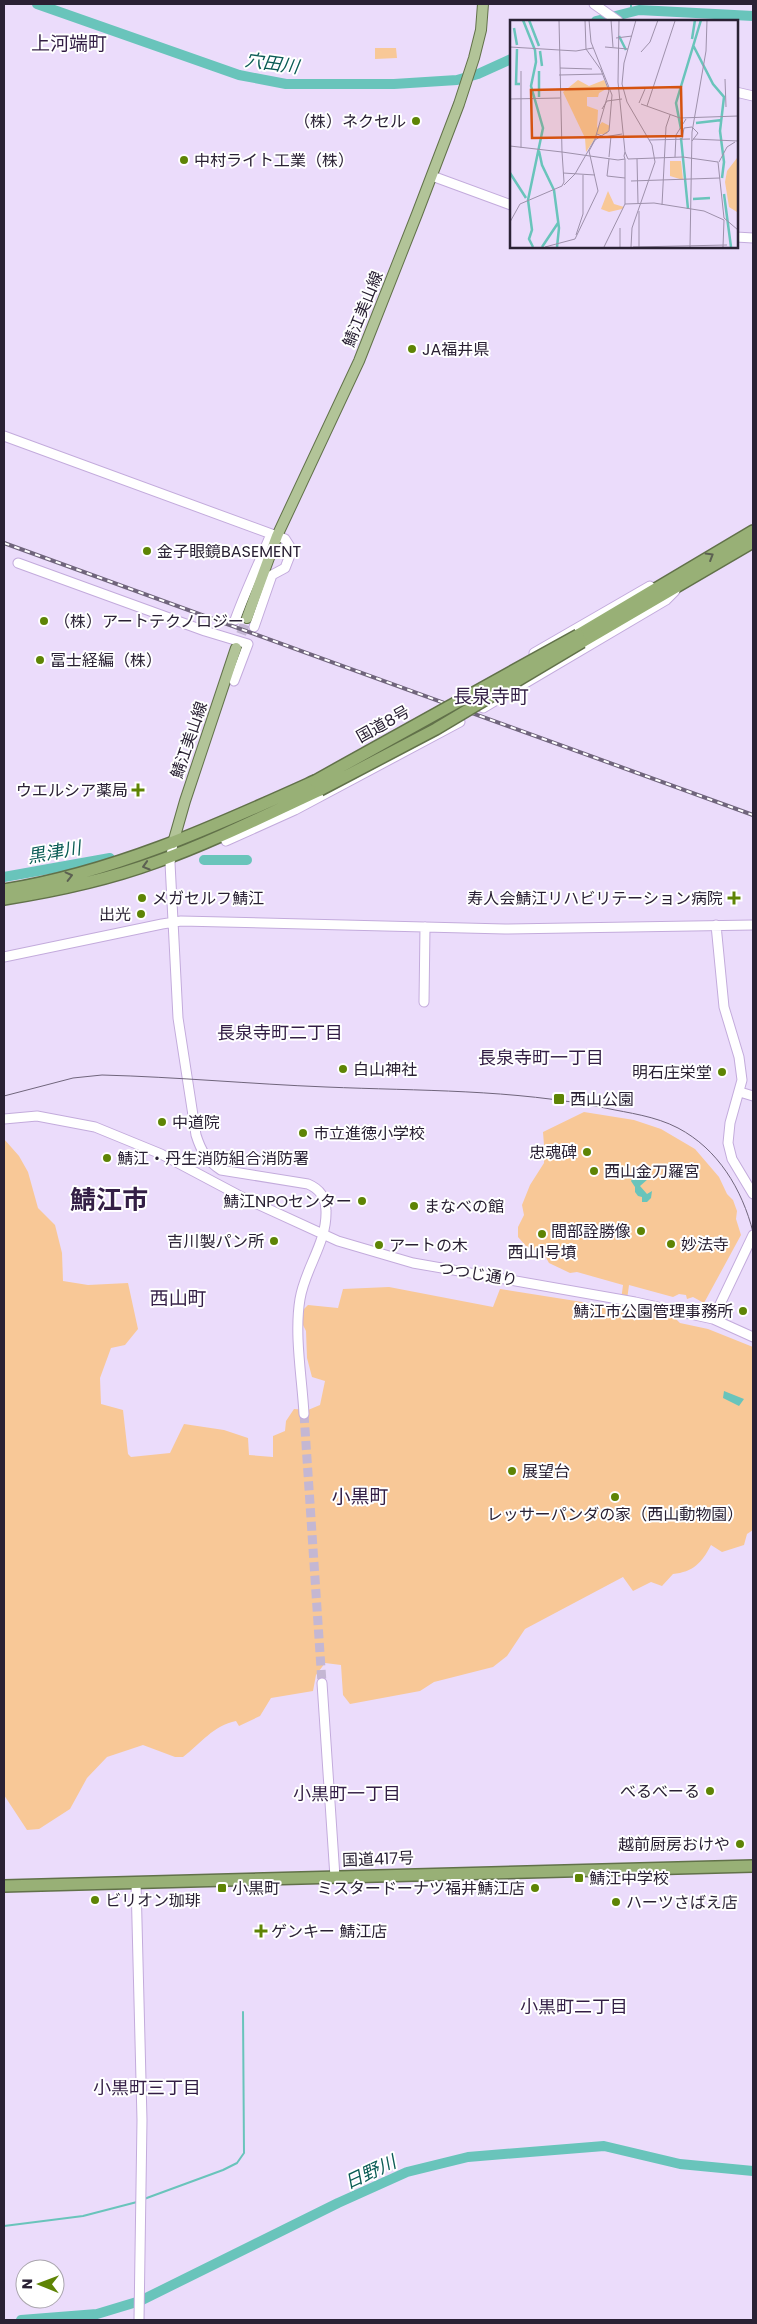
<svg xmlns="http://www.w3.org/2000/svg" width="757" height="2324" font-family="Poppins,'Noto Sans JP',sans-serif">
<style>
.green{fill:#f8c897}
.water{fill:#69c4bb}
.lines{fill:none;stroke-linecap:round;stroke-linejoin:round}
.stream{stroke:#69c4bb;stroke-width:2}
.river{stroke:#69c4bb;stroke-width:10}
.tertiary-tunnel{stroke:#c4b7d3;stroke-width:9;stroke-dasharray:9 4.5;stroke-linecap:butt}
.primary-tunnel{stroke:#c4b7d3;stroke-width:10;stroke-dasharray:10 5;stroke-linecap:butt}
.tertiary-casing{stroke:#c3abdc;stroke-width:11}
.primary-casing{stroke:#617149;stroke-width:12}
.trunk-casing{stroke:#617149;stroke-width:14}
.tertiary{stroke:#fff;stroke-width:9}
.primary{stroke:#b2c498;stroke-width:10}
.trunk{stroke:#98b076;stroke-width:11}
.tram{stroke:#70657c;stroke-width:1}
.rail-casing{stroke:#70657c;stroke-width:4}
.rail{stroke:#fff;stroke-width:2;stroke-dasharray:5.5;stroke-linecap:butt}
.trunk-bridge-casing{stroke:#617149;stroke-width:14;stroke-linecap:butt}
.trunk-bridge{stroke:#98b076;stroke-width:11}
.oneway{stroke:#5c6152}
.poi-dot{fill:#5e8405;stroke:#fff;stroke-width:2}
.labels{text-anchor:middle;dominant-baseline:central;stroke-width:4;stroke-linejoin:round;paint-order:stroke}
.poi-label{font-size:16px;fill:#2a2134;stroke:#fff;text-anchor:start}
.street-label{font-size:16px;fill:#2a2134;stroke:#fff}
.water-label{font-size:18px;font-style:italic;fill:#0a5b55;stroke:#fff}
.neighbourhood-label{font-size:18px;fill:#331e45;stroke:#fff}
.quarter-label{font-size:19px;fill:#331e45;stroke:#fff}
.town-label{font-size:26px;font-weight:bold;fill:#331e45;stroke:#fff}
.inset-river{fill:none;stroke:#69c4bb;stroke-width:2.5}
.inset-road{fill:none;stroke:#9e91ab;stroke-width:1}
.view{fill:#d55310;fill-opacity:0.15;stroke:#d55310;stroke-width:2.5}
.inset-edge{fill:none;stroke:#2a2134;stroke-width:2.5}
</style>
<rect width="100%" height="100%" fill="#ebdcfb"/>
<!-- green -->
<path class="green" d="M375,48H396L397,58L375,59Z
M584,1112L634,1120L661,1129L695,1149L719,1177L727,1194L733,1200L737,1211L736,1219L741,1235L704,1303L693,1297L687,1299L686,1295L679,1294L673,1297L629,1285L626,1307L670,1313L680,1323L708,1329L753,1347V1530L747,1534L744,1545L722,1552L711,1545C702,1563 693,1572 673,1574L662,1586L651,1582L633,1591L623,1577L525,1629L507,1656L493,1667L434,1682L420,1691L350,1704L343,1695L341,1665L325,1663L316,1675L313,1691L271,1698L260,1716L239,1726L236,1721C214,1725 200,1744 183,1757H175L143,1745L107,1757L87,1778L70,1809L39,1829L27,1830L4,1795V1139L19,1156L28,1172L38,1208L55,1225L62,1253L63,1281L88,1285L128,1283L138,1329L125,1345L111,1348L100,1378L101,1404L123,1410L128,1454L131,1457L170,1453L184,1424L224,1430L248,1438L249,1455L273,1457V1436L285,1431L286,1421L294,1409L308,1410L320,1405L325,1381L312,1377L307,1358L306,1331L302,1323L304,1309L308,1305L338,1308L343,1289L389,1287L493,1307L500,1289L620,1308L623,1285L577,1272L570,1273L549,1263L544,1254L526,1246L518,1237V1227L524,1215L522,1205L530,1185L544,1163V1159L539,1155L544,1145L543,1132Z"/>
<!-- water -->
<path class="water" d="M635,1173L648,1179L640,1186L647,1194L652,1191L651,1198L647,1202H642V1197L638,1196L635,1192V1187L631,1181Z
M724,1391L744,1399L739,1406L723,1398Z"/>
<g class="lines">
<!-- stream -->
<path class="stream" d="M631,4V12
M144,2199L223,2170L237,2163L244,2153L243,2012
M4,2226L83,2216L137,2202"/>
<!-- river -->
<path class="river" d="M37,4L239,75L286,84H394L457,80L478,74L511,59
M596,21L639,10L753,16
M204,860H247
M4,877L110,858
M21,2320L97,2314L140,2301L338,2203L407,2172L468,2157L604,2146L680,2164L753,2171"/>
<!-- tertiary-tunnel -->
<path class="tertiary-tunnel" d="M433,724L486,693
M304,1414L322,1683"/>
<!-- primary-tunnel -->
<path class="primary-tunnel" d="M236,648L247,618"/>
<!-- tertiary casing -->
<g class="tertiary-casing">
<path id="tertiary" d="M594,4L618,21
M736,92L753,96
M432,176L511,205
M736,237L753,238
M4,436L285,539L292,550L285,568L272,575L254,627
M18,563L205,631L248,644L234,681
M235,620C246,590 259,563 271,534
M534,653L650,586
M483,708L666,600L675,591
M409,737L433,724
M223,835L226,841L295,810L460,722
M173,843L170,863L178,1018L196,1135C201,1151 207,1161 221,1170L308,1184C320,1189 326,1198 326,1211C327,1243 305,1268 300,1299C294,1335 302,1377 304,1414
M716,925L724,1007L739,1057L742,1080L730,1123L728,1143L732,1159L753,1194
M4,957L162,924L181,921L505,929L753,925
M424,1002L425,927
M740,1092L753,1096
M4,1119L37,1116L95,1127L161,1154L242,1197L338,1241L413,1263L635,1302L713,1319L753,1337
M713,1319L753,1235
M322,1683L335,1877
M136,1882L142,2120L139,2320"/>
</g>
<!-- primary casing -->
<g class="primary-casing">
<path id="primary" d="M247,618L277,536L359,361L417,214L459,104L474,58L481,30L483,4
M173,843L185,801L236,648"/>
</g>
<!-- trunk casing -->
<g class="trunk-casing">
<path id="trunk" d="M578,635L753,531
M582,642L753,542
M4,890C115,872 213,827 315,781
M4,899C55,891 107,880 156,862C212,842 266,815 320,790
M4,1886L753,1866"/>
</g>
<!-- tertiary -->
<use href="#tertiary" class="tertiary"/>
<!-- primary -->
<use href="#primary" class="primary"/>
<!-- trunk -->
<use href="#trunk" class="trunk"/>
<!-- tram -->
<path class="tram" d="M4,1096L73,1078L102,1075C177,1077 251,1084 326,1087C420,1091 512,1089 605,1108C629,1113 655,1116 678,1128C718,1149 742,1189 753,1232"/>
<!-- rail casing -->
<g class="rail-casing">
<path id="rail" d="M4,543L753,815"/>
</g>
<!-- rail -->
<use href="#rail" class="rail"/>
<!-- trunk-bridge casing -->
<g class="trunk-bridge-casing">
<path id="trunk-bridge" d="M315,781L578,635
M320,790L436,729L582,642"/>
</g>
<!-- trunk-bridge -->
<use href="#trunk-bridge" class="trunk-bridge"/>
</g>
<!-- one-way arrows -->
<defs><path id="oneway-chevron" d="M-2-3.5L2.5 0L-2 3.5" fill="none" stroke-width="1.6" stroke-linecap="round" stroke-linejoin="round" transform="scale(1.25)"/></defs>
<g class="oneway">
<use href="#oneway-chevron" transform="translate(710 556) rotate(-31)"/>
<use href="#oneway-chevron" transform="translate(146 866) rotate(163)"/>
<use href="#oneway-chevron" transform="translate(69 876) rotate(-14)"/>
</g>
<!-- markers -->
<g class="poi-dot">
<circle cx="416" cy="121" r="5"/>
<circle cx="184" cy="160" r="5"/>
<circle cx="412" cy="349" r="5"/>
<circle cx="147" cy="551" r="5"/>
<circle cx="44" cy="621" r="5"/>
<circle cx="40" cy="660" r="5"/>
<path d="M135.5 782.5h5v5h5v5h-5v5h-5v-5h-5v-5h5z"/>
<circle cx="142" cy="898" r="5"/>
<path d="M731.5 890.5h5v5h5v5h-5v5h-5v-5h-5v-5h5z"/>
<circle cx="141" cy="914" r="5"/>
<circle cx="343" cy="1069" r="5"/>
<circle cx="722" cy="1072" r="5"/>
<rect x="553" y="1093" width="12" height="12" rx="2.5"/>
<circle cx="162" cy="1122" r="5"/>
<circle cx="303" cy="1133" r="5"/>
<circle cx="587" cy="1152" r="5"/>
<circle cx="107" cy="1158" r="5"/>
<circle cx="594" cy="1171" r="5"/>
<circle cx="362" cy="1201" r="5"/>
<circle cx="414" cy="1206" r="5"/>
<circle cx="641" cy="1231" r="5"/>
<circle cx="542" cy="1234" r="5"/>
<circle cx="274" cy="1241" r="5"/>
<circle cx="671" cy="1244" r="5"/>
<circle cx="379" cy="1245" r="5"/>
<circle cx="743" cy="1311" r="5"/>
<circle cx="512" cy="1471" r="5"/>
<circle cx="615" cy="1497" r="5"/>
<circle cx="710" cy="1791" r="5"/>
<circle cx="740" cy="1844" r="5"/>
<rect x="574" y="1873" width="10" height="10" rx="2.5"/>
<rect x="217" y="1883" width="10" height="10" rx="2.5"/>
<circle cx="535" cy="1888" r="5"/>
<circle cx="95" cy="1900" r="5"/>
<circle cx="616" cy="1902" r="5"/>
<path d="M258.5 1923.5h5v5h5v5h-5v5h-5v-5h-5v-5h5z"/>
</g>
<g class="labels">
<!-- poi labels -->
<g class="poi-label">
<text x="406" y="121" text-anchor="end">（株）ネクセル</text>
<text x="194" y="160">中村ライト工業（株）</text>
<text x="422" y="349">JA福井県</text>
<text x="157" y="551">金子眼鏡BASEMENT</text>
<text x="54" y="621">（株）アートテクノロジー</text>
<text x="50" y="660">冨士経編（株）</text>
<text x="128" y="790" text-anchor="end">ウエルシア薬局</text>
<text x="152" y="898">メガセルフ鯖江</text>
<text x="723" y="898" text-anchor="end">寿人会鯖江リハビリテーション病院</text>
<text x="131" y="914" text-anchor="end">出光</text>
<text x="353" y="1069">白山神社</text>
<text x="712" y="1072" text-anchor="end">明石庄栄堂</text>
<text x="570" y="1099">西山公園</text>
<text x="172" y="1122">中道院</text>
<text x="313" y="1133">市立進徳小学校</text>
<text x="577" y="1152" text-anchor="end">忠魂碑</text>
<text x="117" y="1158">鯖江・丹生消防組合消防署</text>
<text x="604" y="1171">西山金刀羅宮</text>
<text x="352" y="1201" text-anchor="end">鯖江NPOセンター</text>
<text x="424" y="1206">まなべの館</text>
<text x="631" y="1231" text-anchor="end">間部詮勝像</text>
<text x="264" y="1241" text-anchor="end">吉川製パン所</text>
<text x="681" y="1244">妙法寺</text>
<text x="389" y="1245">アートの木</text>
<text x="542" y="1252" text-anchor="middle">西山1号墳</text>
<text x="733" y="1311" text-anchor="end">鯖江市公園管理事務所</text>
<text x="522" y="1471">展望台</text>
<text x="615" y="1514" text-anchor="middle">レッサーパンダの家（西山動物園）</text>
<text x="700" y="1791" text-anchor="end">べるべーる</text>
<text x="730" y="1844" text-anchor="end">越前厨房おけや</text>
<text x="589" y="1878">鯖江中学校</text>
<text x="232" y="1888">小黒町</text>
<text x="525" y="1888" text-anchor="end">ミスタードーナツ福井鯖江店</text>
<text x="105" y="1900">ビリオン珈琲</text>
<text x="626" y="1902">ハーツさばえ店</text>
<text x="271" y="1931">ゲンキー 鯖江店</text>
</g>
<!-- street labels -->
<g class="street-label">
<text transform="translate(363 309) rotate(-68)">鯖江美山線</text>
<text transform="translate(383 724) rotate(-29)">国道8号</text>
<text transform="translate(189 740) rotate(-71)">鯖江美山線</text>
<text transform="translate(478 1274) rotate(9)">つつじ通り</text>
<text transform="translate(378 1859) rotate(-2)">国道417号</text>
</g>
<!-- water labels -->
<g class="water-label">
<text transform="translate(272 63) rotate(8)">穴田川</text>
<text transform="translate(54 852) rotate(-10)">黒津川</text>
<text transform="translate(370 2172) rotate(-25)">日野川</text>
</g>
<!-- neighbourhood labels -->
<g class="neighbourhood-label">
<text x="280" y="1032">長泉寺町二丁目</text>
<text x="541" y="1057">長泉寺町一丁目</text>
<text x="347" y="1793">小黒町一丁目</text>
<text x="574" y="2006">小黒町二丁目</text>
<text x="147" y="2087">小黒町三丁目</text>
</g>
<!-- quarter labels -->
<g class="quarter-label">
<text x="69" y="43">上河端町</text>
<text x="491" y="696">長泉寺町</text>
<text x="178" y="1298">西山町</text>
<text x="360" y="1496">小黒町</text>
</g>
<!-- town labels -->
<g class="town-label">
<text x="109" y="1200">鯖江市</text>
</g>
</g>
<!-- overview -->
<g transform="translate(510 20)">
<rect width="228" height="228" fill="#ebdcfb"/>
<path d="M68,60L79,66L94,60L98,68L89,73L88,77H77V86L88,90L87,108L92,102L100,106L97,114H88L76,132L75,118L53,72ZM227,138V192L219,187L215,162L217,151ZM160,141H171L173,160L160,156ZM98,171L104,184L114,187L112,189L99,192L91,189Z" fill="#f8c897"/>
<path class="inset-river" d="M13,0L25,30L26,42L21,66L33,108L18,180L22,210L19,219L23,227M19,0L29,26M4,8L7,25M109,16L116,30M182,19L185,0M183,25L203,64L214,77L210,111L214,142L212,158M7,29L6,64H10M30,31L32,46M29,77V51M186,103L212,100M171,109L166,83L191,0M171,118L178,189M29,131L32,145L44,170L49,208L47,227M0,153L16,178M214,174L221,227M183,179L200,178M32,227L48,203"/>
<path class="inset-road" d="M49,0L52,132L108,140L115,139L114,136M101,0L103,27M109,0L108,62L115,132M106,18L122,16M0,27L66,31L83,28M95,27L118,29M131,32L140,22L148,0M50,48L82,49M49,55L93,54M215,59L216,87M0,79L50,78M129,83L135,69M131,84L170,98L228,96M137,86L165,1M92,89L97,81L112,79M87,114L94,117L112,114M172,119L174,108L182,107L188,113L182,121M183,119L228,121M139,120L180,119M0,126L52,132L54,162L52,166L10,184L0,202M11,128V51M114,136L115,132L118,139L173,137L208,142L214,198L228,210M99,137L101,116M165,137L166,115L176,99M99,139L97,156L115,158V184L144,183L194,191L214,200L213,227M127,139L128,183M209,142L217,127L225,122M53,153L85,155M115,158V139M121,161L210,158M54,165L65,154L85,119L99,71L91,50L76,29L75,0M152,185L156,107L160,95M110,208V227M66,215L73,194V155M35,227L65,219L88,171L79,131L85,120L99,111L102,75L81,22L79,0M94,227L115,184M121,227L122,208L145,142L142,125L117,82L112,64L114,43L126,0M123,227L217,225M129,227V191M180,227L182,112L196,31L197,0"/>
<path class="view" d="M171,67L172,116L22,118L21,70Z"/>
<rect width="228" height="228" class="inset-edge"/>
</g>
<!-- border -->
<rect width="757" height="2324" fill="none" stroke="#2a2134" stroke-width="10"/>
<!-- north arrow -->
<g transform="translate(40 2284) rotate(271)"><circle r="24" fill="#ffffff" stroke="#aaa6ae"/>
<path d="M0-4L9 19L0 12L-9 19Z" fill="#5e8405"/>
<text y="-8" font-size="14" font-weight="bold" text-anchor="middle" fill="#2a2134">N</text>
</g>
</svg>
